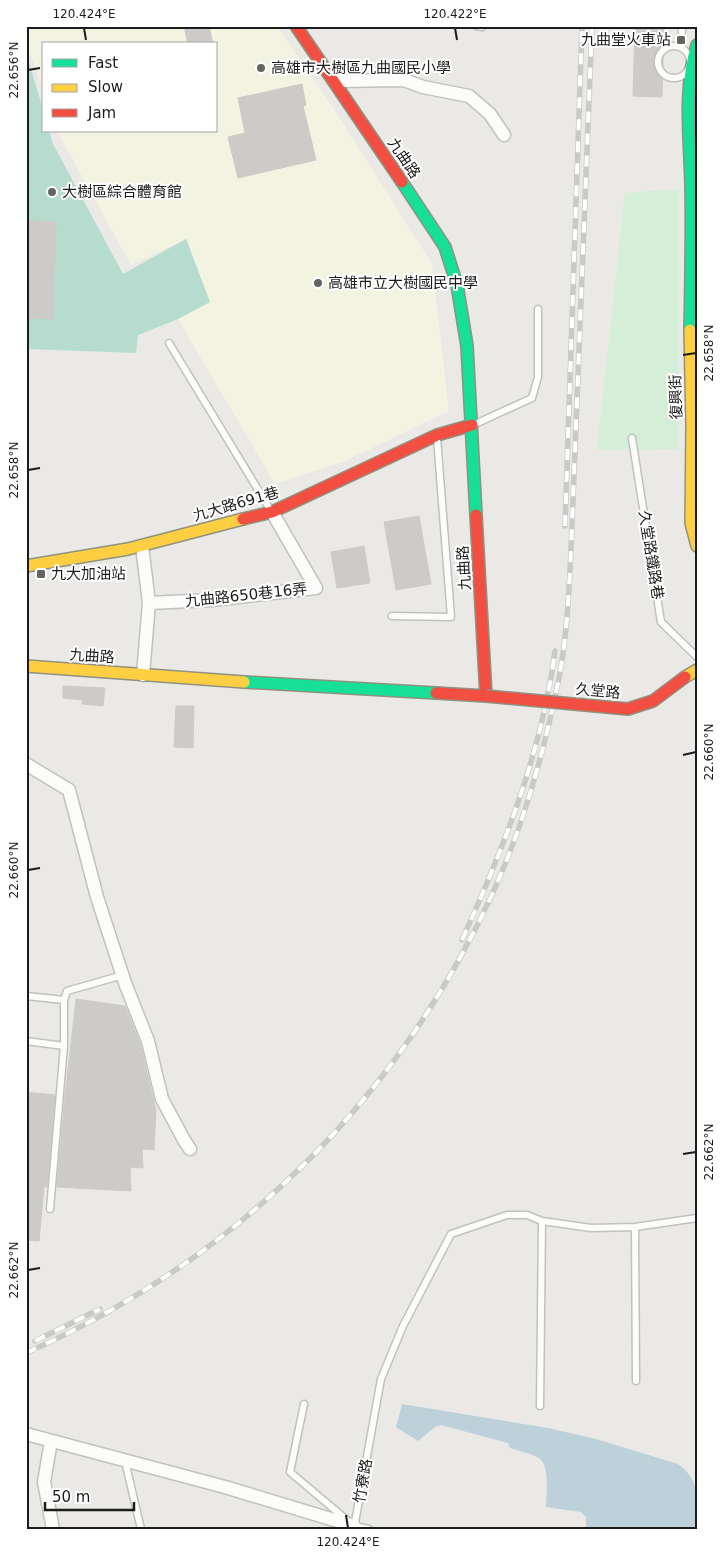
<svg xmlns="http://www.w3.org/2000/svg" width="723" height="1555" font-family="'DejaVu Sans','Noto Sans TC',sans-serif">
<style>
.education{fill:#f2f3e1}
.park{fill:#d5eed7}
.pitch{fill:#b5dccf}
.water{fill:#bcd1da}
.building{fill:#cdcbc8;stroke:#cdcbc7}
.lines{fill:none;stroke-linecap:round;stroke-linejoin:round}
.lane-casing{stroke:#c1c1bf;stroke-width:9}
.street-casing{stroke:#c1c1bf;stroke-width:15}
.fast-casing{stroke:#8f927f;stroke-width:14}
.slow-casing{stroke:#8f927f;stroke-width:14}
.jam-casing{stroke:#8f927f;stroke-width:14}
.lane{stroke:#fcfcfb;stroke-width:6}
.street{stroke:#fcfcfb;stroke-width:12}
.fast{stroke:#16e098;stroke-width:11}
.slow{stroke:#ffcf43;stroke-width:11}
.jam{stroke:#f24e42;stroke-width:11}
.rail-casing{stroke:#c9c9c8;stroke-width:5.5}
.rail{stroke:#fff;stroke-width:4;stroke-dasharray:11;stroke-linecap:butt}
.jam-bridge-casing{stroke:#8f927f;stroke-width:14;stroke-linecap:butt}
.jam-bridge{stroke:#f24e42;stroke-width:11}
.ticks{fill:none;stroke:#1c1c1c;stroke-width:2}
.poi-dot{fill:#646462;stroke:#fff;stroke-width:2}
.labels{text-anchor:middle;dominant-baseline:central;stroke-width:4;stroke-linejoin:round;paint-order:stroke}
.poi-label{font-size:15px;fill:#1c1c1c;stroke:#fff;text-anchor:start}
.street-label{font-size:15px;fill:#1c1c1c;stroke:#fff}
.neatline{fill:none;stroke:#1c1c1c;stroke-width:2}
.ticks-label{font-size:12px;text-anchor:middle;fill:#1c1c1c}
</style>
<rect width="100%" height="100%" fill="#eae9e5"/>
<!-- education -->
<path class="education" d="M26,26H277L336,112L432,264L449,411L345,461L275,484L178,319L209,302L187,239L131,265L57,131H216V44H44V92L26,42Z"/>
<!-- park -->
<path class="park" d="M679,189V449L597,450L625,193Z"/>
<!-- pitch -->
<path class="pitch" d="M26,52L44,113V131H49L53,144L123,274L186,239L210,302L178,319L138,335L136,353L26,349Z"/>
<!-- water -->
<path class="water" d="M402,1404L548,1428L596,1439L678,1464C702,1481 697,1502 697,1529H586V1517L581,1512L546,1507C546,1493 551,1463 537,1457C529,1453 519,1451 510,1448L508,1443L441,1425L435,1427L418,1441L396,1427Z"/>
<!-- building -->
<path class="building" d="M184,26H209L213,44H188Z
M635,26H664L662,97L633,96Z
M302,84L306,105L303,106L316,160L238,178L228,137L245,133L238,98Z
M26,220L56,222L53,319L26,318Z
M419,516L431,584L396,590L384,522Z
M364,546L370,583L337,588L331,552Z
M63,686L105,688L103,706L82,704L83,700L63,698Z
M176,706H194L193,748L174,747Z
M76,999L125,1006L140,1043L156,1110L154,1150L142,1149L143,1168L130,1167L131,1191L57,1187L65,1096Z
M26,1092L55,1095L47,1187H44L39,1241L26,1240Z"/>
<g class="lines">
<!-- lane casing -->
<g class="lane-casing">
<path id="lane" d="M476,26L482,27
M658 62a16 16 0 1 1 32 0a16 16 0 1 1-32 0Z
M681,47L682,26
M169,343L271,511
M473,425L532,398L538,377V309
M632,438L661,622L697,657
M392,616L451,617L437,438
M26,996L64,1000V1046L50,1209
M64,1000L67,991L123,975
M26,1041L64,1046
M635,1227L636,1381
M304,1404L290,1472L354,1526L369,1529
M540,1406L542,1221
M125,1461L141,1529
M354,1528L381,1379L403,1326L451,1234L507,1215H527L542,1221L591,1228L635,1227L697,1218"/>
</g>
<!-- street casing -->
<g class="street-casing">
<path id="street" d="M334,81L404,80L423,87L469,96L490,114L504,135
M142,546L149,603L143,675
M149,603L212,600L316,588L272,512
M26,764L69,790L97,897L125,983L148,1041L162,1099L184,1140L190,1149
M26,1434L225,1487L354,1526
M51,1441L44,1482L53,1529"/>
</g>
<!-- fast casing -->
<g class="fast-casing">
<path id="fast" d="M402,182L445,247L457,285L467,346L476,515
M690,330C691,282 692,233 691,185C690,139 683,89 697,45
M244,682L436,693"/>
</g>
<!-- slow casing -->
<g class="slow-casing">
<path id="slow" d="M690,330L692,426L691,523L697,546
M26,566L128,549L243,519
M26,666L244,682
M685,677L697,670"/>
</g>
<!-- jam casing -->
<g class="jam-casing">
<path id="jam" d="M296,26L402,182
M243,519L272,512L437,435L472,425
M436,693L486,696L476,515"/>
</g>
<!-- lane -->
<use href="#lane" class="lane"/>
<!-- street -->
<use href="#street" class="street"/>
<!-- fast -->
<use href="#fast" class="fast"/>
<!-- slow -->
<use href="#slow" class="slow"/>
<!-- jam -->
<use href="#jam" class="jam"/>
<!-- rail casing -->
<g class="rail-casing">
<path id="rail" d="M565,526L582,26
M462,940C504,847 542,752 555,651
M35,1341L100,1309
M26,1353C234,1260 393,1106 490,899C523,828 545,749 560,673C567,633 569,591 571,550L592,26"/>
</g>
<!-- rail -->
<use href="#rail" class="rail"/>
<!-- jam-bridge casing -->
<g class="jam-bridge-casing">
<path id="jam-bridge" d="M486,696L628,709L653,701L685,677"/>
</g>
<!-- jam-bridge -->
<use href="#jam-bridge" class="jam-bridge"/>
</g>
<!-- ticks -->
<path class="ticks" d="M84,28L86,40M455,28L457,40M28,70L40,68M683,355L696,353M28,470L40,468M683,755L696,752M28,870L40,868M683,1154L696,1152M28,1270L40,1268M346,1515L348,1528"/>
<!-- markers -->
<g class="poi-dot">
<rect x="676" y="35" width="10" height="10" rx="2.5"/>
<circle cx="261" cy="68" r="5"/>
<circle cx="52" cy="192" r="5"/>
<circle cx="318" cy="283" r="5"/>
<rect x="36" y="569" width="10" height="10" rx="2.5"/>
</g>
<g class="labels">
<!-- poi labels -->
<g class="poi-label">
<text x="671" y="40" text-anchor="end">九曲堂火車站</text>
<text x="271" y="68">高雄市大樹區九曲國民小學</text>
<text x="62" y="192">大樹區綜合體育館</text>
<text x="328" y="283">高雄市立大樹國民中學</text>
<text x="51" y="574">九大加油站</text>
</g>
<!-- street labels -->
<g class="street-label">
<text transform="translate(404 158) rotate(56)">九曲路</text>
<text transform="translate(676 397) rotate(-92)">復興街</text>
<text transform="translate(236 504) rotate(-16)">九大路691巷</text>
<text transform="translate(651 555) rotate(81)">久堂路鐵路巷</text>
<text transform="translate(464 568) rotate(-93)">九曲路</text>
<text transform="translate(246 595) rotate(-6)">九曲路650巷16弄</text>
<text transform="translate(92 656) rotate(4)">九曲路</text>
<text transform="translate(598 691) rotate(5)">久堂路</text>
<text transform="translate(363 1481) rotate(-80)">竹寮路</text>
</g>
</g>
<!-- border -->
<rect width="723" height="1555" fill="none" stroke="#ffffff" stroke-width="55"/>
<!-- legend -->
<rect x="42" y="42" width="175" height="90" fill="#ffffff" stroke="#a4a4a4"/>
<rect x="52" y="59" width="25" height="8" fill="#16e098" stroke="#a4a4a4"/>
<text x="88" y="68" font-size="15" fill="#1c1c1c">Fast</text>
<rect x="52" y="84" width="25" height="8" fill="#ffcf43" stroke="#a4a4a4"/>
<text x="88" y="92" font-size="15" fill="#1c1c1c">Slow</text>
<rect x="52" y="109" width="25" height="8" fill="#f24e42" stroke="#a4a4a4"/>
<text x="88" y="118" font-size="15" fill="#1c1c1c">Jam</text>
<!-- scale -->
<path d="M45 1502v8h89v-8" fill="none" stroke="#1c1c1c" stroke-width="2.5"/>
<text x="52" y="1502" font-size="15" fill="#1c1c1c" stroke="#ffffff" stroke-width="4" paint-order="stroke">50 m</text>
<rect x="28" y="28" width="668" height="1500" class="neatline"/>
<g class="ticks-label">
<text x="84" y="18">120.424°E</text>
<text x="455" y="18">120.422°E</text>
<text transform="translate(14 70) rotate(-90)" y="4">22.656°N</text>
<text transform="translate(709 353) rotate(-90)" y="4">22.658°N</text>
<text transform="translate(14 470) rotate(-90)" y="4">22.658°N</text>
<text transform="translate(709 752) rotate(-90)" y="4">22.660°N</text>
<text transform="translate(14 870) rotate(-90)" y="4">22.660°N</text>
<text transform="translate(709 1152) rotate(-90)" y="4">22.662°N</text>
<text transform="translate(14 1270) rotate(-90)" y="4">22.662°N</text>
<text x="348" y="1546">120.424°E</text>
</g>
</svg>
